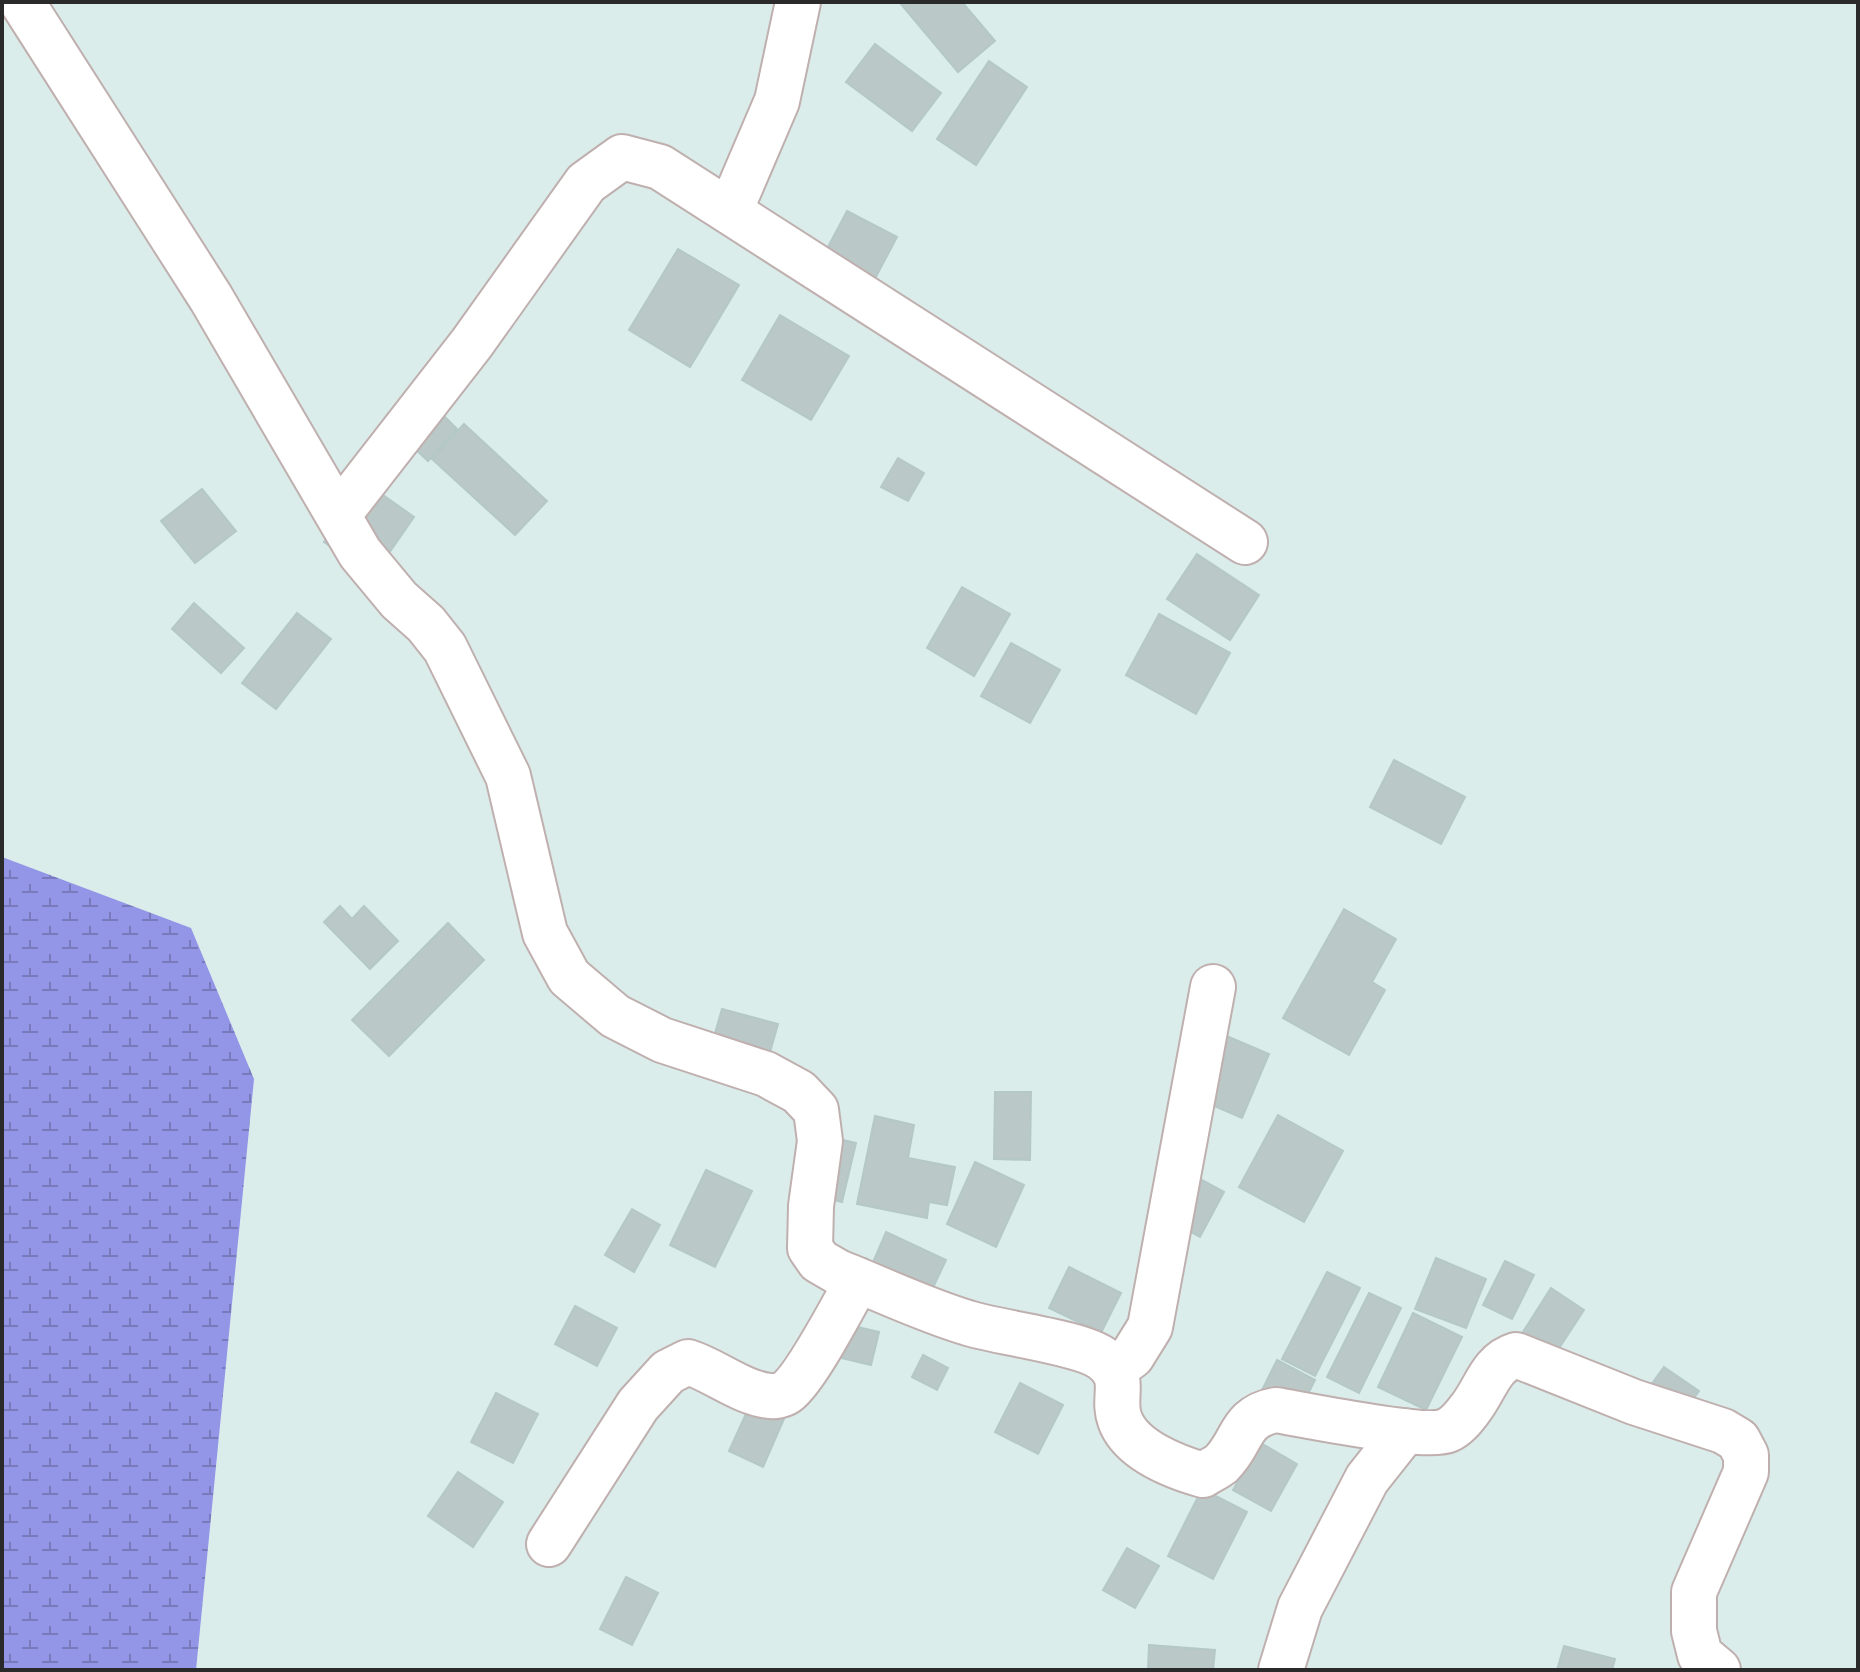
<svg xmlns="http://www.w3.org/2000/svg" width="1860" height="1672" font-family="Rubik,sans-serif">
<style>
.wetland{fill:url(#wetland-marsh)}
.building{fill:#bac8c7;stroke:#b4c8c8;stroke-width:2}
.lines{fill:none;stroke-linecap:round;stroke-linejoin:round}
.minor-casing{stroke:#bfb0af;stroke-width:48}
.minor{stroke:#fff;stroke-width:44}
</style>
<defs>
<pattern id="wetland-marsh" width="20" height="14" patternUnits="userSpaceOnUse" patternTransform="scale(2)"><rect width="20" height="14" fill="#9395e7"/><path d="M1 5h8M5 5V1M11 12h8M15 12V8" fill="none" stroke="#787abb"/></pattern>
</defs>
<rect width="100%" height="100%" fill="#dbedeb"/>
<!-- wetland -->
<path class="wetland" d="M2,857L191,928L254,1079L196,1670H2Z"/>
<!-- building -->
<path class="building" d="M902,2H962L995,41L958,72L901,4Z
M875,44L941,93L912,131L846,82Z
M989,61L1027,87L976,165L937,139Z
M847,211L897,237L861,305L811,279Z
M678,249L739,285L690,367L629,330Z
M780,315L849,356L811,420L742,380Z
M445,417L457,429L428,461L415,449Z
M464,424L547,501L515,535L432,459Z
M898,458L924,473L908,501L881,487Z
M366,483L414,517L373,576L324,542Z
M202,489L236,531L195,563L161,521Z
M1197,554L1259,595L1230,640L1167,599Z
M962,587L1010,614L974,676L927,648Z
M194,603L244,648L221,673L172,629Z
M297,613L331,639L276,709L242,683Z
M1159,614L1230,653L1196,714L1126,675Z
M1011,643L1060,670L1030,723L981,696Z
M1394,760L1465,797L1441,844L1370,807Z
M340,906L352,919L364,906L398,941L370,969L324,922Z
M1344,909L1396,939L1372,982L1385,990L1349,1055L1283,1018Z
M448,923L484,960L389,1056L352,1020Z
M722,1009L778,1024L763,1077L707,1061Z
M1210,1029L1269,1054L1242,1118L1182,1092Z
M995,1092H1031L1030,1160L994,1159Z
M1278,1115L1343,1151L1304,1222L1239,1187Z
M875,1116L914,1125L908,1158L955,1167L947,1205L929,1202L927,1218L857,1204Z
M813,1133L856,1143L842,1202L800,1192Z
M975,1162L1024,1185L996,1247L947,1224Z
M1174,1165L1224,1192L1200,1237L1149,1209Z
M706,1170L752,1191L715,1267L670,1245Z
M632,1209L660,1225L634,1272L605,1255Z
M886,1232L946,1260L930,1294L871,1267Z
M1436,1258L1486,1279L1466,1328L1415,1309Z
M1505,1261L1534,1275L1512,1319L1483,1305Z
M1069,1267L1121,1293L1101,1333L1049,1308Z
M1327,1272L1360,1288L1315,1376L1282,1359Z
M1551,1288L1584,1310L1554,1356L1521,1335Z
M1369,1293L1401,1308L1359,1393L1327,1377Z
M575,1306L617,1328L597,1366L555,1344Z
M1413,1313L1462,1337L1426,1410L1378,1387Z
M845,1324L879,1332L871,1365L837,1357Z
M923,1355L948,1368L937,1390L912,1377Z
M1277,1360L1315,1380L1300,1410L1262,1390Z
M1664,1367L1699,1391L1676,1423L1641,1399Z
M1020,1383L1063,1405L1038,1454L995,1432Z
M496,1393L538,1414L513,1463L471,1442Z
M754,1396L787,1412L763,1467L729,1451Z
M1259,1442L1297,1464L1271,1511L1233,1490Z
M458,1472L503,1502L473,1547L428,1516Z
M1202,1489L1247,1512L1213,1579L1168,1556Z
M1127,1548L1159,1566L1135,1608L1103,1590Z
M626,1577L658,1593L632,1645L600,1629Z
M1149,1645L1215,1650L1213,1670H1148Z
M1564,1646L1615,1659L1612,1670H1557Z"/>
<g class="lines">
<!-- minor casing -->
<g class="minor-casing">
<path id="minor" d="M22,2L211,298L360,553L399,600L426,624L445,648L508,776L545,933L569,977L615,1016L662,1040L766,1074L799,1092L816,1110L820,1141L811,1206L810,1248L819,1261L838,1272C881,1289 924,1310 968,1323C999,1333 1081,1342 1103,1359C1129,1379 1111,1396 1120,1420C1131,1450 1175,1467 1203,1475C1209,1471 1216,1468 1221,1464C1244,1442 1238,1417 1276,1410C1306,1415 1427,1440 1448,1430C1457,1426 1464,1417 1470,1409C1486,1389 1490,1363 1516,1355L1634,1402L1723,1431L1738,1440L1746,1455V1472L1694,1592V1631L1700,1655L1718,1670
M730,211L777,101L798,2
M339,514L472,343L586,183L622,157L660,167L1245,542
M1113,1370L1132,1356L1150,1327L1213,987
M549,1544L638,1405L668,1372L688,1362C716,1371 741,1393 770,1396C774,1397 783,1395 787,1392C807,1377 844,1304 858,1280
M1281,1670L1300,1608L1367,1479L1405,1431"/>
</g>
<!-- minor -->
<use href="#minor" class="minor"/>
</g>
<!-- border -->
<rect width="1860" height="1672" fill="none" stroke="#2a2a2a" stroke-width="8"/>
</svg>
